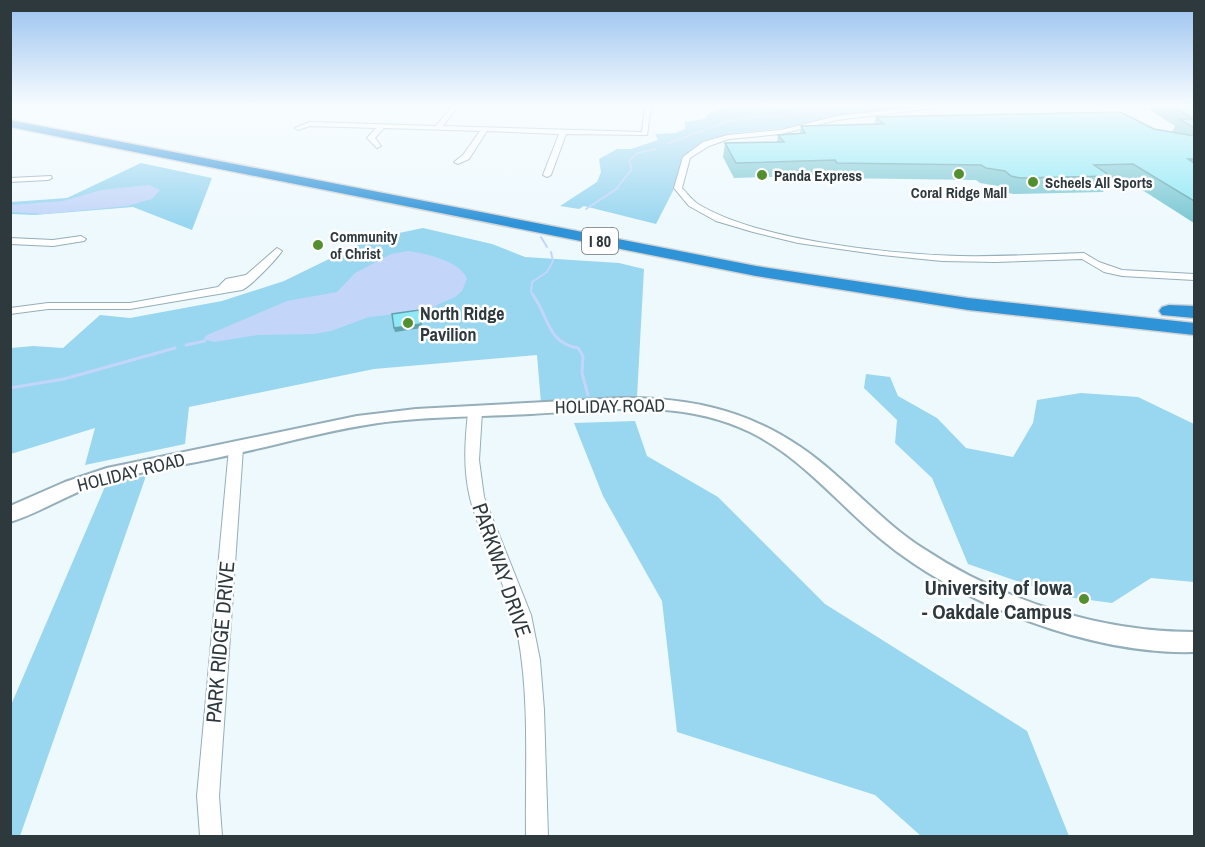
<svg xmlns="http://www.w3.org/2000/svg" width="1205" height="847" font-family="'Archivo Narrow',sans-serif">
<style>
.green{fill:#99d6f0}
.water{fill:#c3d6f9}
.lines{fill:none;stroke-linecap:round;stroke-linejoin:round}
.stream-far2{stroke:#c3d6f9;stroke-width:1.5}
.stream-far1{stroke:#c3d6f9;stroke-width:2}
.stream{stroke:#c3d6f9;stroke-width:3}
.minor-casing{stroke:#94aeba;stroke-width:2}
.tertiary-casing{stroke:#94aeba;stroke-width:4}
.motorway-casing{stroke:#d1d3d5;stroke-width:3}
.minor{fill:#fff;fill-rule:evenodd}
.tertiary{fill:#fff;fill-rule:evenodd}
.motorway{fill:#2f93d8;fill-rule:evenodd}
.wall{fill:#7ac8d3}
.shaded-wall{fill:#63a2ac}
.building{fill:#8ee8f5;stroke:#63a2ac;stroke-width:1.5}
.poi-dot{fill:#538f2e;stroke:#fff;stroke-width:2}
.labels{text-anchor:middle;dominant-baseline:central;stroke-width:5;stroke-linejoin:round;paint-order:stroke}
.far-poi-label{font-size:15px;font-weight:bold;fill:#2e393e;stroke:#fff;text-anchor:start}
.shield{fill:#fff;stroke:#6d7478;stroke-width:1.5}
.shield-label{font-size:16px;font-weight:bold;fill:#2e393e}
.poi-label{font-size:18px;font-weight:bold;fill:#2e393e;stroke:#fff;text-anchor:start}
.street-label{font-size:18px;fill:#2e393e;stroke:#fff}
.near-street-label{font-size:21px;fill:#2e393e;stroke:#fff}
.near-poi-label{font-size:21px;font-weight:bold;fill:#2e393e;stroke:#fff;text-anchor:end}
</style>
<rect width="100%" height="100%" fill="#eef9fe"/>
<!-- green -->
<path class="green" d="M736,106H774L779,109L802,106H931L837,116L787,128L734,133L715,138L696,146L683,157L673,191L656,224L584,206L579,209L560,206L597,182L601,172L599,159L617,149H631L658,140L655,134L675,133L685,129V122L705,119L709,113Z
M141,163L212,178L192,230L133,207L35,215L11,214V202L67,198Z
M423,228L492,244L525,257L619,263L644,269L637,397L541,403L537,355L374,369L189,407L185,444L85,465L95,428L11,454V348L33,346L63,348L100,315L130,318L222,301L284,281L370,239Z
M866,374L890,377L898,396L937,418L966,448L1013,457L1033,423L1037,400L1081,393L1138,397L1194,424V582L1151,578L1112,603L1060,596L968,564L932,478L895,443L897,420L864,388Z
M635,421L647,456L718,497L825,604L1027,731L1069,836H921L875,795L677,732L662,601L603,496L574,423Z
M146,476L20,836H11V705L107,482Z"/>
<!-- water -->
<path class="water" d="M149,185L160,190L152,199L127,206L44,214L11,212V205L63,201L101,190Z
M408,251C424,253 461,261 467,279L462,291L455,297L424,311L369,317L331,331L314,334L258,335L214,342L203,339L207,335L287,301L337,292L355,273L391,254Z"/>
<g class="lines">
<!-- stream-far2 -->
<path class="stream-far2" d="M666,144L729,121L856,106
M616,189L632,169L629,161L637,153L656,149"/>
<!-- stream-far1 -->
<path class="stream-far1" d="M586,209L618,188
M541,237L547,247
M535,297L531,292L532,282L547,272L553,261L551,252"/>
<!-- stream -->
<path class="stream" d="M533,295C549,317 547,343 578,348L583,356L582,373L588,395
M186,345L205,341
M10,388L64,379L175,348"/>
<!-- minor casing -->
<g class="minor-casing">
<path id="minor" d="M452,106H458L443,126L642,132L645,106H651L647,135L566,134L551,175L547,177L543,175L559,134L487,131L469,159L458,164L454,162L463,155L480,131L384,128L375,138L381,146L377,148L367,138L376,128L310,126L298,130L295,128L309,122L436,126Z
M930,106H949L837,120L781,134L729,139L709,146L690,158L682,188C687,193 692,200 698,204C759,241 889,254 961,256C1002,257 1043,254 1084,253L1099,262L1122,270L1194,274V280L1122,276L1104,272L1082,259L995,262L942,261L882,255L798,243L753,232L716,221L689,206L674,188L683,157L703,142L728,135L781,130L837,116Z
M51,176L52,178L48,180L10,182V178Z
M81,236L86,239L84,241L53,246L10,244V238L53,240Z
M277,248L282,251C276,260 250,287 242,290L130,309H48L10,314V308L48,303H130L218,287L226,279L246,275Z
M475,408L482,412L479,460L484,497L531,615L540,660L544,710L548,836H526C525,770 530,701 518,636C509,587 482,545 470,498C463,469 465,441 468,412Z
M236,443L243,448L219,796L222,836H200L197,796L229,448Z"/>
</g>
<!-- tertiary casing -->
<g class="tertiary-casing">
<path id="tertiary" d="M621,398C707,397 773,418 837,476C866,501 892,529 924,549C1003,601 1100,632 1194,632V652C1093,655 961,605 882,540C837,503 803,458 750,432C680,398 605,410 531,414C480,417 429,416 378,423C323,431 270,447 216,458C179,466 141,471 104,482C71,492 42,512 10,522V506L65,482L107,468L357,416L416,409Z"/>
</g>
<!-- motorway casing -->
<g class="motorway-casing">
<path id="motorway" d="M10,120L756,266L968,298L1194,323V335L968,310L756,276L10,127Z
M1169,305L1194,306V318L1162,315L1159,311L1162,307Z"/>
</g>
<!-- minor -->
<use href="#minor" class="minor"/>
<!-- tertiary -->
<use href="#tertiary" class="tertiary"/>
<!-- motorway -->
<use href="#motorway" class="motorway"/>
</g>
<!-- wall -->
<path class="wall" d="M1152,106H1194V223L1125,179L1109,180L1103,192L1013,194L1005,192L998,186L980,183L976,180L834,178L831,175L734,178L723,157L725,143L777,142L778,135L800,134L801,126L874,124L876,117L1154,129L1172,132L1175,126L1150,110Z"/>
<!-- shaded-wall -->
<path class="shaded-wall" d="M419,310L422,328L395,332L394,328Z"/>
<!-- building -->
<path class="building" d="M1172,106H1194V119Z
M1120,112L1154,129L1194,136V159H1188L1194,163V201L1133,164L1094,165L1110,176L1020,178L1011,176L1005,171L986,168L981,165L837,163L835,160L736,163L725,143L784,142L778,135L805,133L801,126L884,124L876,117Z
M1179,119H1194V128Z
M419,310L421,324L394,328L392,314Z"/>
<!-- sky -->
<linearGradient id="sky" x2="0" y2="1"><stop stop-color="#99c2ef"/><stop offset="0.47" stop-color="#f7fcff"/><stop offset="1" stop-color="#f7fcff" stop-opacity="0"/></linearGradient>
<rect width="1205" height="224" fill="url(#sky)"/>
<!-- markers -->
<g class="poi-dot">
<circle cx="959" cy="174" r="6"/>
<circle cx="762" cy="175" r="6"/>
<circle cx="1033" cy="182" r="6"/>
<circle cx="318" cy="245" r="6"/>
<circle cx="408" cy="323" r="6"/>
<circle cx="1084" cy="599" r="6"/>
</g>
<g class="labels">
<!-- far-poi labels -->
<g class="far-poi-label">
<text x="774" y="175">Panda Express</text>
<text x="1045" y="182">Scheels All Sports</text>
<text x="959" y="192" text-anchor="middle">Coral Ridge Mall</text>
<text x="330" y="236">Community<tspan x="330" dy="17">of Christ</tspan></text>
</g>
<!-- shield labels -->
<rect class="shield" x="582" y="228" width="36" height="26" rx="4.5"/>
<g class="shield-label">
<text x="600" y="241">I 80</text>
</g>
<!-- poi labels -->
<g class="poi-label">
<text x="420" y="313">North Ridge<tspan x="420" dy="21">Pavilion</tspan></text>
</g>
<!-- street labels -->
<g class="street-label">
<text transform="translate(610 406) rotate(-1)">HOLIDAY ROAD</text>
<text transform="translate(131 472) rotate(-14)">HOLIDAY ROAD</text>
</g>
<!-- near-street labels -->
<g class="near-street-label">
<text transform="translate(502 570) rotate(71)">PARKWAY DRIVE</text>
<text transform="translate(220 642) rotate(-85)">PARK RIDGE DRIVE</text>
</g>
<!-- near-poi labels -->
<g class="near-poi-label">
<text x="1072" y="587">University of Iowa<tspan x="1072" dy="24">- Oakdale Campus</tspan></text>
</g>
</g>
<!-- border -->
<rect width="1205" height="847" fill="none" stroke="#2e393e" stroke-width="24"/>
</svg>
